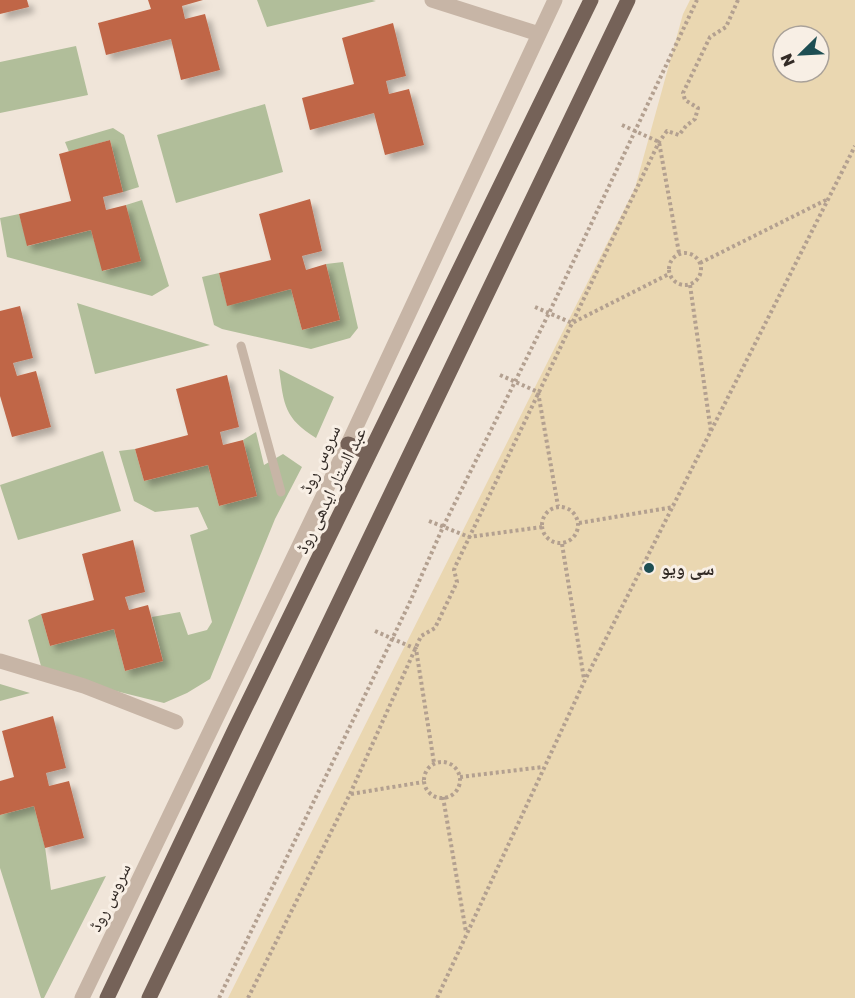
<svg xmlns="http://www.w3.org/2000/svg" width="855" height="998" font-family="'Golos Text','Noto Naskh Arabic',sans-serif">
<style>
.green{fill:#b1be9a}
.sand{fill:#ead7b1;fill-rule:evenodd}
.building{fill:#c06647;filter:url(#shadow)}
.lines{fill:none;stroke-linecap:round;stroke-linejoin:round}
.path{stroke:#b3a090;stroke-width:4;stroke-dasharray:3 3;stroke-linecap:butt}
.service{stroke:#c7b5a6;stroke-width:9}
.minor{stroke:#c7b5a6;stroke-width:15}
.primary{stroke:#756258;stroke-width:15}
.poi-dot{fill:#1e4e53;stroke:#f8efe5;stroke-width:2}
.labels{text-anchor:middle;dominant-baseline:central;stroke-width:6;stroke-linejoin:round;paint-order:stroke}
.street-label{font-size:18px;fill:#332b26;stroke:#f8efe5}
.poi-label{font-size:18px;font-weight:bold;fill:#332b26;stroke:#f8efe5;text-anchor:start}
</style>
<defs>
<filter id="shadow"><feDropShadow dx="5.5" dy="5.5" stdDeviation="3" flood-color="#0004"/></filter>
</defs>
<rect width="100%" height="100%" fill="#f0e5d9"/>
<!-- green -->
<path class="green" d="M257,0H372L376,1L267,27Z
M76,46L88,95L0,113V62Z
M265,104L283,172L176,203L157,135Z
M113,128L124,135L139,187L123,192L110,140L69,152L65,142Z
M142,200L169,286L152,296L7,257L0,218L19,214L28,246L91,230L103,271L140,261L126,205Z
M343,262L358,328L350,338L311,349L222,329L214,325L202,277L219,273L227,305L291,289L302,330L340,320L326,264Z
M77,303L210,345L95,374Z
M279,369L334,397L316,438C284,418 284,405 279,369Z
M256,432L264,465L283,454L302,467L275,519L210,679L187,693L164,703L43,673L28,620L41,614L50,646L114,629L125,671L163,661L152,617L180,612L188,635L207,630L212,622L190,535L208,529L198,507L155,512L134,501L119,451L135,449L144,481L208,465L219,506L257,496L243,440Z
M103,451L121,511L18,540L0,485Z
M0,684L30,693L0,701Z
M34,806L45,847L51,890L106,876L44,998H41L0,868V815Z"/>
<!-- sand -->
<path class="sand" d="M690,0H855V998H228L635,188L683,14ZM783,36H819V72H783Z"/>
<!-- building -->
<path class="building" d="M0,0H27L29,7L0,14Z
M148,0H203L182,6L185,19L205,14L220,70L181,80L171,39L106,55L98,23L151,9Z
M393,23L406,76L386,81L389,94L409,89L424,145L385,155L374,113L310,130L302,98L354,84L342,38Z
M110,140L123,192L103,197L106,210L126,205L141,261L102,271L91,230L27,246L19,214L71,201L59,154Z
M310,199L322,251L302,256L306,270L326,264L340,320L302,330L291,289L227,306L219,273L271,260L259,214Z
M20,306L33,358L13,363L17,376L36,371L51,427L12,437L0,396V311Z
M227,375L239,427L220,432L223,445L243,440L257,496L219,506L208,465L144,481L135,449L188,435L176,389Z
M133,540L145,592L125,597L129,610L148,605L163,661L125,671L114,629L50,646L41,614L94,600L82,554Z
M53,716L66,768L46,773L49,786L69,781L84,838L45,848L34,806L0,815V781L14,777L2,731Z"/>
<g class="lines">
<!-- path -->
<path class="path" d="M622,125L659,142L679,253
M669 269a16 16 0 1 1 32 0a16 16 0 1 1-32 0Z
M700,263L828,199
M690,285L711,432
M535,307L572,323L669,274
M500,375L538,392L558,506
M542 525a18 18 0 1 1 36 0a18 18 0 1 1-36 0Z
M429,521L469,537L542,527
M579,523L674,507
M562,544L584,679
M375,631L416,649L434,763
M424 780a18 18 0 1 1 36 0a18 18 0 1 1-36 0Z
M460,777L543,767
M351,794L423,782
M443,797L466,932
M219,998L409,604L443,527L549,313L697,0
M248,998L350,794L421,636L435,628L457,582L454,570L455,567L659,142L667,131L679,135L686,126L695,119L698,108L685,100L683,93L710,37L726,27L738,0
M437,998L585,680L855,146"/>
<!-- service -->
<path class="service" d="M241,346L281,492"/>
<!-- minor -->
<path class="minor" d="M432,0L539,34
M0,661L84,686L176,722
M82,998L348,444L555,0"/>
<!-- primary -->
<path class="primary" d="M348,444L369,453
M107,998L235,729L591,0
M149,998L628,0"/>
</g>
<!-- markers -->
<circle class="poi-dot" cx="649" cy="568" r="6"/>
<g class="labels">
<!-- street labels -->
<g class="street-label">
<text transform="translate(319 459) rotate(-65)">سروس روڈ</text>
<text transform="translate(330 490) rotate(-64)">عبد الستار ایدھی روڈ</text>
<text transform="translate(109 897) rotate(-64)">سروس روڈ</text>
</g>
<!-- poi labels -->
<g class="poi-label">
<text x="661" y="568">سی ویو</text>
</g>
</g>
<!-- north arrow -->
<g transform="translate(801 54) rotate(246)"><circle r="28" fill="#f8efe5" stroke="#a9a199" stroke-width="1.5"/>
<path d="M0-4.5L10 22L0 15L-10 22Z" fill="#1e4e53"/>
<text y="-9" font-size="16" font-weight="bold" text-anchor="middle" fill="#332b26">N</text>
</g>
</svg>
